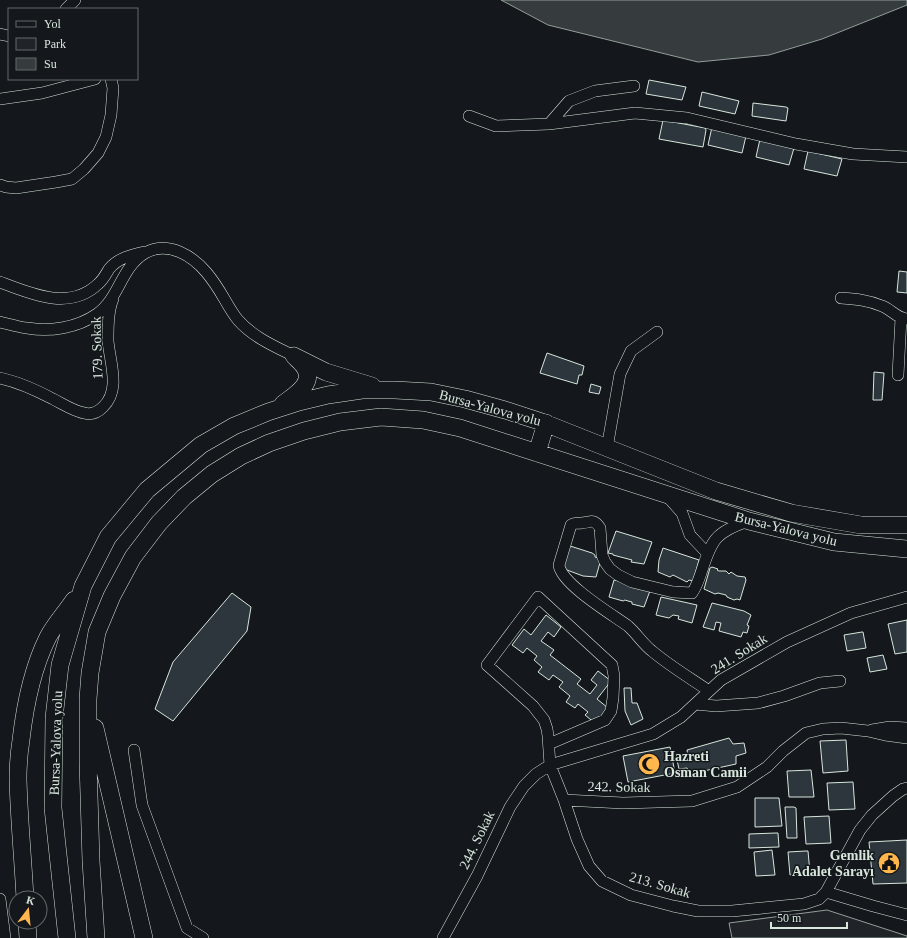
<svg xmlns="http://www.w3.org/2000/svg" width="907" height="938" font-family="Georgia,serif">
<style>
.green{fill:#202428;stroke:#939e99}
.water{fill:#363b3e;stroke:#939e99}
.building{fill:#2c363c;stroke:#d8e6dc}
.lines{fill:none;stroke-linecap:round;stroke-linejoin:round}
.minor-casing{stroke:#d8e6dc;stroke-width:12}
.highway-casing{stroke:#d8e6dc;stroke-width:18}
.minor{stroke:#14181c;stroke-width:11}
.highway{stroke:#14181c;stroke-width:17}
.labels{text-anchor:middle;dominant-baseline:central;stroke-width:3;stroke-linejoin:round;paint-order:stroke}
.street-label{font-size:14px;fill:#d8e6dc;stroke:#14181c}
.poi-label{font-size:14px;font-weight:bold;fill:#d8e6dc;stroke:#14181c;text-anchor:start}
</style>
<rect width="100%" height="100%" fill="#14181c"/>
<!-- green -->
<path class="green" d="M827,910L907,936V938H732L729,923Z"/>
<!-- water -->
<path class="water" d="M501,0H907V5L822,39L769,55L698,62L548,25Z"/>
<!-- building -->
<path class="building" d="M649,80L686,87L682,100L646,94Z
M702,92L739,101L735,114L699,106Z
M753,103L786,107L788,108L786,121L752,116Z
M663,120L705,128L706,130L703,147L659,139Z
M712,127L746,136L742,153L708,145Z
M760,139L794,148L789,165L756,157Z
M808,151L842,159L837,176L804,169Z
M899,271L907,272V293L897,292Z
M547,353L584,366L582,375H579L577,384L540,373Z
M874,372L884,373L882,400H873Z
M591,384L601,387L599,394L589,392Z
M616,531L652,542L644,564L631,562L632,560L613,555V554L608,553Z
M567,545L592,553L595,555V557L601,559L596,577L583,576L567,570L561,566Z
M663,548L699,560L693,581L689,580L687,582L673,575L670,577L658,572L659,560Z
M712,567L718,569L717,570L719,571H726L729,574L731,572L737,576L745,577L746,580L740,600L737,599L734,600L727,597L726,595L718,593L715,594L704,589L710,568Z
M614,580L651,588L644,607L632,604V602L628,601L625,600L623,601L609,597Z
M232,593L251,607L247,631L173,721L155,709L173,662Z
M661,597L697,605L692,623L678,619L679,616L673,615L669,618L656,615Z
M712,603L744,611L751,615L747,625L749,626L747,633L743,632L741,637L719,631L721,623L716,622L714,630L703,627Z
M546,615L561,627L554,637L548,632L541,641L554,650L550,655L581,679L577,684L590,694L597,685L591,680L598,671L611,681L597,699L608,708L596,724L585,715L588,712L578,704L575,708L566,702L570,696L559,687L563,682L553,675L549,680L538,672L542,667L534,660L537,656L527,648L523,653L512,645L524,629L531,635Z
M907,620V652L895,654L888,624Z
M862,632H863L866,648L847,651L844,635Z
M883,655L887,669L870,672L867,658Z
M624,688H631L632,703H637L643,719L631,725L625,711Z
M729,738L733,744L744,743L746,753L736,756V764L690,774L687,768L679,769L677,760L688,756L687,750Z
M846,740L848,771L823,773L820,741Z
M670,747L675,773L628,782L623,756Z
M811,770L814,797H789L787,771Z
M853,782L855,809L829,810L827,783Z
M755,798H779L782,826L755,827Z
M785,807H794L796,808L797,838H787Z
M829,816L831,843L806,844L804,817Z
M776,833H778L779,847L749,848V834Z
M907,840V883L873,884L869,842Z
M772,850L775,875L756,876L754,852Z
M806,851H808L810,873L790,875L788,852Z"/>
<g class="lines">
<!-- minor casing -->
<g class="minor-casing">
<path id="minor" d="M66,9L75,0
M0,34L9,36
M0,99L42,93L95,79
M469,116L496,126L549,124L635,113L687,118L796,144L853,154L907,157
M549,124L569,101L595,91L634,86
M0,185L6,187L16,188L56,182L72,179L84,169L98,153L106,137L111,115L113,88L111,79
M0,282C31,294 70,311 98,284C103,280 106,274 109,269C118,258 131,255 144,252
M841,298C855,299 868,300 882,306C891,309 896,318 907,319
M0,322C9,324 18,327 27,328C50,332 77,328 97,314C119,299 121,267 145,253C156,247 168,247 180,252C201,261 214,281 225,300C229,307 233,314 238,320C253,337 274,346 294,356
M898,375L901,318
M0,378C19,382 36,390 53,399C63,404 73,411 84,413C91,415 97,413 103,407C121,390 110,363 108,341C108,327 108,311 113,299
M607,448L620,374L631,351L657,332
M667,496L682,513L690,535L707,553
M709,691C690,678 670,666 652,651C643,644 637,634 628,626C613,615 561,584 559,565L571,525C575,522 576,524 581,523C590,523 593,517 600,528L602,555L605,562L610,569L618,575L632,582L673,592L692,593C697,586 699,579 702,570C712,539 716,532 748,521
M695,704L716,706L758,703L784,696L820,683L840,681
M872,730L890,727L907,728
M549,744L605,720L611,711L613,698L614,676L612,665L538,597L487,665L533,706L544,720L547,729L548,736L550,765L564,800L577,839L589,866L602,881L631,895L673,906L698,911H732L804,904L819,899L826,892L860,830L872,815L893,796L903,789L907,788
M134,750L142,805L187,928L203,938
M564,800L623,803L692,801L737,787L767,767L783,751L806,733L823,729L841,728L868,731L885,735L907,738
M826,892L873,906L907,915
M0,899L5,938
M443,938L477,876L510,807L524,786L536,774L550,765L653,734L681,717L721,680L787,642L851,613L907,597"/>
</g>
<!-- highway casing -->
<g class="highway-casing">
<path id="highway" d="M283,404C293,396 315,384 305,368C302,363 298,360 294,356L326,372L372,386
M537,453L546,423
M95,728L144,938
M25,898C23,859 19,819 18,779C18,766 19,753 21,740C25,705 32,669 48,637C55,624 66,612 74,600
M27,922L28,938
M67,938L53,808L54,718L60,665L83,586L108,537L147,490L201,445L234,426L268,412L299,402L328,395L362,390H395L431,392L465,399L505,410L542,422L716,491L791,513L861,525H907
M96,938L91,861L88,762V699L90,673L97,632L112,596L133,557L159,523L184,497L212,474L241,456L269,443L304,431L340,422L381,417L423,420L460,428L749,521L834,542L907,549"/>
</g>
<!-- minor -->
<use href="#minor" class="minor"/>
<!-- highway -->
<use href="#highway" class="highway"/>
</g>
<!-- icons -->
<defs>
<g id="mosque-disc" transform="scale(1.15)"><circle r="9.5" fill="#ffb74d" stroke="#14181c"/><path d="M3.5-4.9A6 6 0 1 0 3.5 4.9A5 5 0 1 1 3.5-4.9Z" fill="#111"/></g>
<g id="civic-disc" transform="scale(1.15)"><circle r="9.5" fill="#ffb74d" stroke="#14181c"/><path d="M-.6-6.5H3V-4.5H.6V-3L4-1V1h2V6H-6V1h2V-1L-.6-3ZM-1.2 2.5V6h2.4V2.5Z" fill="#111"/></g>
</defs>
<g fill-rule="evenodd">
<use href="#mosque-disc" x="649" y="764"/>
<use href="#civic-disc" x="889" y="863"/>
</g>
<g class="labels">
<!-- street labels -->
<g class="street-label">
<text transform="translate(97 348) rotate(-92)">179. Sokak</text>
<text transform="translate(490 408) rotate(15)">Bursa-Yalova yolu</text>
<text transform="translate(786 529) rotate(14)">Bursa-Yalova yolu</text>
<text transform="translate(739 654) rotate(-32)">241. Sokak</text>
<text transform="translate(56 743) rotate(-88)">Bursa-Yalova yolu</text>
<text transform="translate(619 787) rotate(1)">242. Sokak</text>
<text transform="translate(477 840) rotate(-64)">244. Sokak</text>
<text transform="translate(660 885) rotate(16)">213. Sokak</text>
</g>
<!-- poi labels -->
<g class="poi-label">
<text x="664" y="756">Hazreti<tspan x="664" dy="16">Osman Camii</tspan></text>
<text x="874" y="855" text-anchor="end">Gemlik<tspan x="874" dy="16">Adalet Sarayı</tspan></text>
</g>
</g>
<!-- legend -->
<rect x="8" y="8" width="130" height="72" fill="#14181c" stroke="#626a69"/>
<rect x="16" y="21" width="20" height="6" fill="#14181c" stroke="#626a69"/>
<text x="44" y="28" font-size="12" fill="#d8e6dc">Yol</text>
<rect x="16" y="38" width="20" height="12" fill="#202428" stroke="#626a69"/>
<text x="44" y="48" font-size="12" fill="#d8e6dc">Park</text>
<rect x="16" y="58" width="20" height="12" fill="#363b3e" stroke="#626a69"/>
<text x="44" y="68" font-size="12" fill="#d8e6dc">Su</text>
<!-- north arrow -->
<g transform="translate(28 910) rotate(16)"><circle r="19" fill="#14181c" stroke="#626a69"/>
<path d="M0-3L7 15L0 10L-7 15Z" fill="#ffb74d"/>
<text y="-6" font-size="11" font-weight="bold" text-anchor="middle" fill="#d8e6dc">K</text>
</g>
<!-- scale -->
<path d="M771 922v6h76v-6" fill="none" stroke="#d8e6dc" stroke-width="2"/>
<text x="777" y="922" font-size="12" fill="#d8e6dc" stroke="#14181c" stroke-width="3" paint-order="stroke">50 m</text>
</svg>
